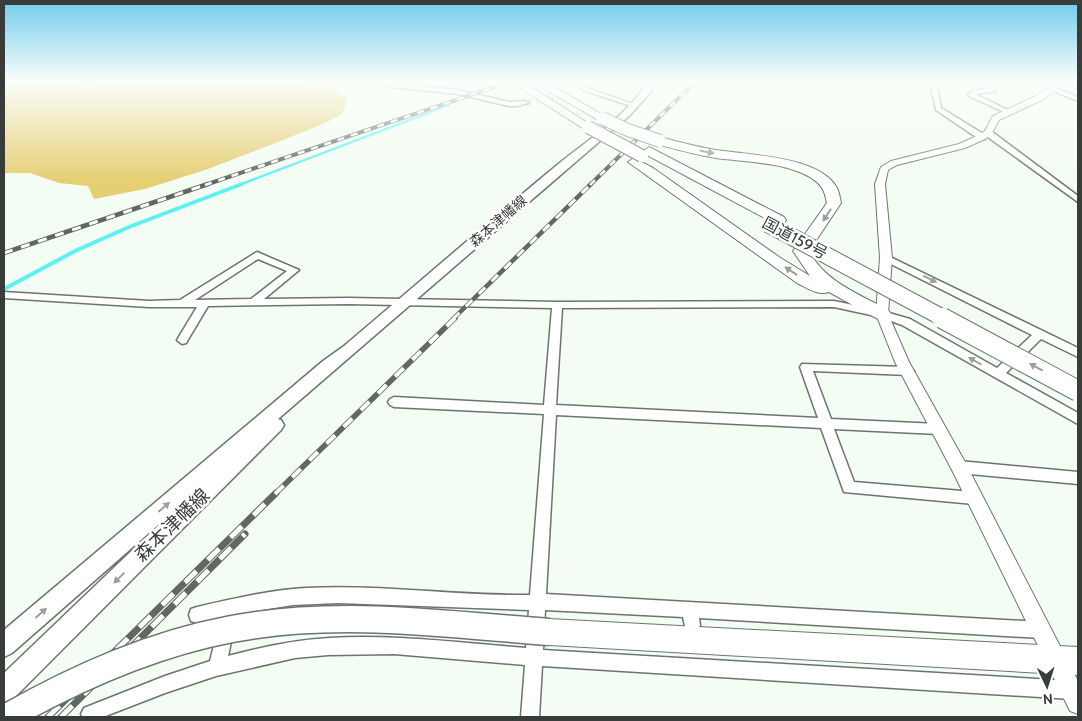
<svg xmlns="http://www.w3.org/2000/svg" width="1082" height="721" font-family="Cabin,'Noto Sans JP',sans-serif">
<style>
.green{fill:#e6ce73}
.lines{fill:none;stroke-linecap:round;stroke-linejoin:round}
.stream-far1{stroke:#5ff0f2;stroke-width:2.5}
.stream{stroke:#5ff0f2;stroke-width:4}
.minor-tunnel{stroke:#ced7ce;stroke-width:7;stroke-dasharray:7 4;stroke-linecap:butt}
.minor-casing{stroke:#6c756d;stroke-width:3}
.tertiary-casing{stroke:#6c756d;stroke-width:2}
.secondary-casing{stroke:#6c756d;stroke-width:3}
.trunk-casing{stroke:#6c756d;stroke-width:2}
.minor{fill:#fff;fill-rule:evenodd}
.tertiary{fill:#fff;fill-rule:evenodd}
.secondary{fill:#fff;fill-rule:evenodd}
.trunk{fill:#fff;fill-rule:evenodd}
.rail-far3-casing{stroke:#616762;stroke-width:4}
.rail-far2-casing{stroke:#616762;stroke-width:4.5}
.rail-far1-casing{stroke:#616762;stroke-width:5.5}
.rail-casing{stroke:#616762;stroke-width:7}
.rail-far3{stroke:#fff;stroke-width:2.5;stroke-dasharray:7;stroke-linecap:butt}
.rail-far2{stroke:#fff;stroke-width:3;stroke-dasharray:9;stroke-linecap:butt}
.rail-far1{stroke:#fff;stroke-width:4;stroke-dasharray:12;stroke-linecap:butt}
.rail{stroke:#fff;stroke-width:5;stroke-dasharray:16;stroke-linecap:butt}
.trunk-bridge-far3-casing{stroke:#6c756d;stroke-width:14;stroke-linecap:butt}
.trunk-bridge-far2-casing{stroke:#6c756d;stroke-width:18;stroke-linecap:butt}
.trunk-bridge-far1-casing{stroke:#6c756d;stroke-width:22;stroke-linecap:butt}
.trunk-bridge-casing{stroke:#6c756d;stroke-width:29;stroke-linecap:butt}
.trunk-bridge-far3{stroke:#fff;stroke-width:12}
.trunk-bridge-far2{stroke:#fff;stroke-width:16}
.trunk-bridge-far1{stroke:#fff;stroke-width:20}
.trunk-bridge{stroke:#fff;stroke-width:26}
.oneway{fill:#9c9e9c}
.labels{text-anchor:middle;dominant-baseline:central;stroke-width:5;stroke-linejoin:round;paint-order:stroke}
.far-street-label{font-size:14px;fill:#393d3a;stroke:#fff}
.street-label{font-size:16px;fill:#393d3a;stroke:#fff}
.near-street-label{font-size:19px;fill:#393d3a;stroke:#fff}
</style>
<rect width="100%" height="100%" fill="#f3fdf3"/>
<!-- green -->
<path class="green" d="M4,81H74L80,86L146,81H287L333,90L348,98L342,114L325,123L283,140L208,169L145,189L94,199L88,186L59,183L30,173H4Z"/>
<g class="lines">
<!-- stream-far1 -->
<path class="stream-far1" d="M477,88L482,85
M239,185L449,105"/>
<!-- stream -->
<path class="stream" d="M4,289L75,251L129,227L242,184"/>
<!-- minor-tunnel -->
<path class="minor-tunnel" d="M525,103L571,92"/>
<!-- minor casing -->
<g class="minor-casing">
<path id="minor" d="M367,81L458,90L509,102L525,101L528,103L517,106H509L458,94L392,87Z
M571,81H579L587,88L636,105L631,106L583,90Z
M930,81H936L941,108L985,135V139H979L936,110Z
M987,81H993L995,91L975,94L1010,111V113H1006L969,96L968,95L972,91L989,88Z
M1053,87L1078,97V101L1051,90V88Z
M985,131H991L1078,196V202L985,135Z
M257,252L299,270L264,299L348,298L557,302L834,301L882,311L910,319L997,368L1032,335L883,260L881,258L886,255L1078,348V357L1041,339L1006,373L1078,413V424L902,325L880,317L834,307L562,308L556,405L818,418L800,367L802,364L908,367L914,371L908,375L813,371L831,419L938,424L942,425L944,429L942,433L938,434L834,429L854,482L974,492L979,494L981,498L979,502L974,504L844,492L821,428L556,415L546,594L1041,622L1047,624L1049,630L1047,636L1041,638L699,618L700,625L698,631L692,633L686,631L683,617L545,610L543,650L1072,681L1078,684V696L1072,699L542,666L539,717H521L525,665L394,654L328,655L295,658L216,676L165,693L103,717H83L81,714L84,708L165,676L210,661L221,618L197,623L191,621L189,615L191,609L197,607C233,599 269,590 306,588C380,584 455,596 530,595L544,414L394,407L390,405L388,402L390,399L394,397L544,405L552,308L348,304L208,306L186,343L182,344L177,340L197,307H149L4,298V292L149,301L180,300ZM258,259L287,271L251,299L195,300ZM338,603L529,610L526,648C461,643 395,634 329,638C295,640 261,647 228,656L237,614L293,605Z
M959,461L1078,472V484L959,473L954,471L952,467L954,463Z"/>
</g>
<!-- tertiary casing -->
<g class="tertiary-casing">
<path id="tertiary" d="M1058,81H1067L1042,100L999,120L991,135L985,139L965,148L897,165L888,170L885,184L892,258L888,314L909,362L965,462L1078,681V714L1070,711L953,472L895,362L876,314L880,258L875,184L881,167L891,161L959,144L979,135L985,131L993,116L1036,96Z"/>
</g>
<!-- secondary casing -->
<g class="secondary-casing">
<path id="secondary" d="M648,81H657L651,92L630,115L278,419L281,420L284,425L281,430L13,699L4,702V673L167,517L12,653L4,657V630L323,361L344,346C415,286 485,225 556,166C586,141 629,115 648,81Z"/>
</g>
<!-- trunk casing -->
<g class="trunk-casing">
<path id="trunk" d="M509,81H522L594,127L588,131L584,129Z
M531,81H544L608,118L606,120H598Z
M660,137C679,142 697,147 716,150C748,155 820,156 837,188C839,192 840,198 841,203L809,251C825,282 859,294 888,310L891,314L888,318L882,320L876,318L829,292C818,296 807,288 797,283L628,162L634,158L653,168L779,257L810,276L793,251L827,203C825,194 824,189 818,183C795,162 745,162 716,158C696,155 676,149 656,144L654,141Z
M649,147L784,217L786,220L784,223H774L645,154L643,151Z
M549,619L1078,647V675L549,645L539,642L536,632L539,622Z"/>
</g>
<!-- minor -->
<use href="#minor" class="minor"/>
<!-- tertiary -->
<use href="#tertiary" class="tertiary"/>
<!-- secondary -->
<use href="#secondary" class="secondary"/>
<!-- trunk -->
<use href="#trunk" class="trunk"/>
<!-- rail-far3 casing -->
<g class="rail-far3-casing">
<path id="rail-far3" d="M205,185L512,81
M590,185L696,81"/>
</g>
<!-- rail-far2 casing -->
<g class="rail-far2-casing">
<path id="rail-far2" d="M4,253L208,184
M453,319L591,184"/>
</g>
<!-- rail-far1 casing -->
<g class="rail-far1-casing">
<path id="rail-far1" d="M275,494L455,318"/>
</g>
<!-- rail casing -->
<g class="rail-casing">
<path id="rail" d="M48,717L276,493
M61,717L245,534"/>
</g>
<!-- rail-far3 -->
<use href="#rail-far3" class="rail-far3"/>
<!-- rail-far2 -->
<use href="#rail-far2" class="rail-far2"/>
<!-- rail-far1 -->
<use href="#rail-far1" class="rail-far1"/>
<!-- rail -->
<use href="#rail" class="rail"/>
<!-- trunk-bridge-far3 casing -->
<g class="trunk-bridge-far3-casing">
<path id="trunk-bridge-far3" d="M602,118L628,130L660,141
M588,127L642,156"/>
</g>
<!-- trunk-bridge-far2 casing -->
<g class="trunk-bridge-far2-casing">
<path id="trunk-bridge-far2" d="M768,224L945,319"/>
</g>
<!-- trunk-bridge-far1 casing -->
<g class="trunk-bridge-far1-casing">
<path id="trunk-bridge-far1" d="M942,318L1078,391"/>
</g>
<!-- trunk-bridge casing -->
<g class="trunk-bridge-casing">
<path id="trunk-bridge" d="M7,717C78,677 152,644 232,629C336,609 444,624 549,632"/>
</g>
<!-- trunk-bridge-far3 -->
<use href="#trunk-bridge-far3" class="trunk-bridge-far3"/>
<!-- trunk-bridge-far2 -->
<use href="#trunk-bridge-far2" class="trunk-bridge-far2"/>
<!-- trunk-bridge-far1 -->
<use href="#trunk-bridge-far1" class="trunk-bridge-far1"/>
<!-- trunk-bridge -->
<use href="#trunk-bridge" class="trunk-bridge"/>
</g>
<!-- one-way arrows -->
<defs><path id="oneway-solid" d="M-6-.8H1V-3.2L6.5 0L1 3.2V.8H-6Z" transform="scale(1.25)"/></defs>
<g class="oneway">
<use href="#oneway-solid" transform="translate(707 152) rotate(11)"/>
<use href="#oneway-solid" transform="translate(827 215) rotate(124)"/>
<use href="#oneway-solid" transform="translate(791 271) rotate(-147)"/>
<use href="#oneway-solid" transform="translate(930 279) rotate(26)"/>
<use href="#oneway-solid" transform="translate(975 361) rotate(-150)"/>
<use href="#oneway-solid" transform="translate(1036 367) rotate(-151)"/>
<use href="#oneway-solid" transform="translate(164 507) rotate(-41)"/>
<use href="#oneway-solid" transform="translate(119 578) rotate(136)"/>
<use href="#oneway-solid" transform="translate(41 613) rotate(-41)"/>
</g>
<!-- sky -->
<linearGradient id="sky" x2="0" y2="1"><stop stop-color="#71ccec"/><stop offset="0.45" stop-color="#fafefa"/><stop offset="1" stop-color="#fafefa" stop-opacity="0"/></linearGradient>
<rect width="1082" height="182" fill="url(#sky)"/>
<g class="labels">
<!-- far-street labels -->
<g class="far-street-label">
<text transform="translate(498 221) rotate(-41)">森本津幡線</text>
</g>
<!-- street labels -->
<g class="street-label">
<text transform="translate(795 238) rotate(28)">国道159号</text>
</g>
<!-- near-street labels -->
<g class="near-street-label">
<text transform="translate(172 525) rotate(-44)">森本津幡線</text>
</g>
</g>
<!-- border -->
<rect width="1082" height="721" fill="none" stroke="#393d3a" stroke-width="10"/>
<!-- north arrow -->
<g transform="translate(1047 686) rotate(176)" stroke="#ffffff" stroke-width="4" paint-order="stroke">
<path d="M0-4L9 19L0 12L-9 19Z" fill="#393d3a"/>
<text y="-8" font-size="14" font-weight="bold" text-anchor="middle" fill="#393d3a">N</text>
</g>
</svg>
